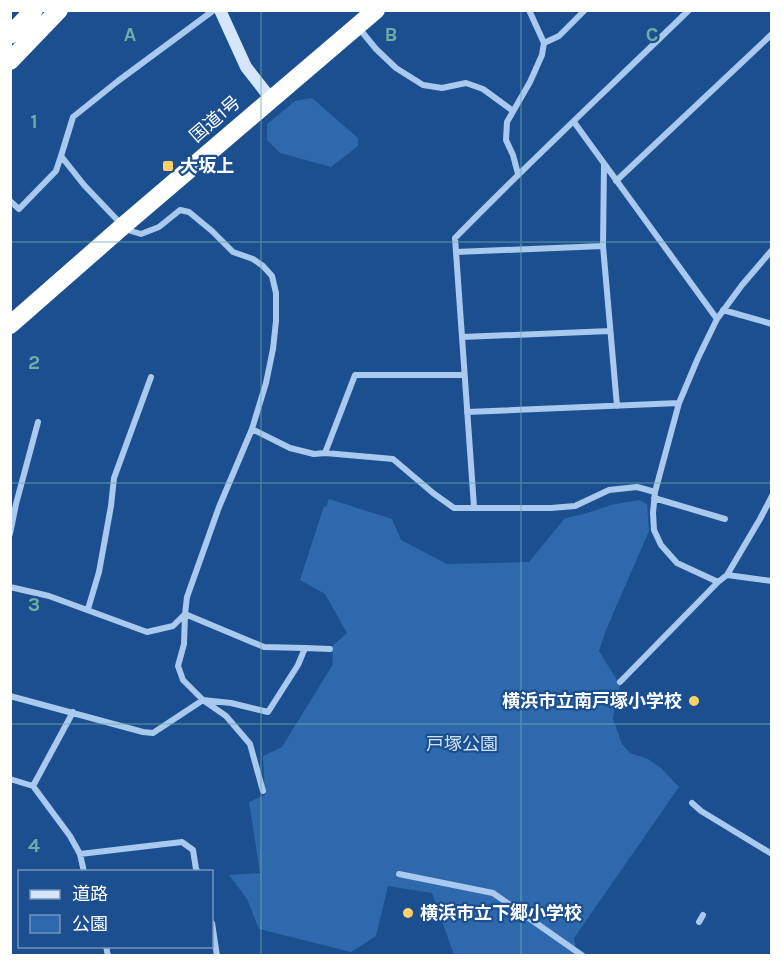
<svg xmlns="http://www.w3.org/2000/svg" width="782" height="966" font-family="Karla,'Noto Sans JP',sans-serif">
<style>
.green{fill:#2e69ad}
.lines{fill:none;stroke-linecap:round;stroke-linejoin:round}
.street{stroke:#a9c9ee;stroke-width:6}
.secondary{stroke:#d6e6fa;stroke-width:12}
.highway{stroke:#fff;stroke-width:18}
.grid{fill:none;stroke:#6fada8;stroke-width:1.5;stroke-opacity:0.55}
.poi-dot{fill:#ffd166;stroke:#1b4f8f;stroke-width:2}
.labels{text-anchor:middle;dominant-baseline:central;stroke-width:4.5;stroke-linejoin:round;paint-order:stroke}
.street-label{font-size:18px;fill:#fff;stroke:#1b4f8f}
.poi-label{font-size:18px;font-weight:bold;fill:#fff;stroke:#1b4f8f;text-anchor:start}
.park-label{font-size:18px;fill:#cfe3fa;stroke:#1b4f8f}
.grid-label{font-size:20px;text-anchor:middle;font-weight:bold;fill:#6fada8;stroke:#1b4f8f;stroke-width:4.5;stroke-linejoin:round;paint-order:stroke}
</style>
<rect width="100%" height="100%" fill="#1b4f8f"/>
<!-- green -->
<path class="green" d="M312,98L358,138V146L331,167L280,153L267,140V124L295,101Z
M329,499L392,519L401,540L447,564L529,562L565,518L584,514L611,505L639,500L647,504L649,531L606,630L599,651L620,685L614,710L613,719L622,744L630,753L648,759L661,768L679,787L574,938L577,955H454L432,893L388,886L376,936L351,952L259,929L247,899L229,875L260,873L249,802L265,795L263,756L282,747L333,664L332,646L347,633L325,594L300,580L324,506L326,507Z"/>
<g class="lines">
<!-- street -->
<path class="street" d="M358,27L376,49L396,68L423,85L442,88L466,83L483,89L513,111
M544,43L559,36L585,10
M574,122L717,319
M604,164L603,246L617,406
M518,174L513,155L506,140L507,122L530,82L542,55L544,43L529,10
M616,181L772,34
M10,201L19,209L56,171L61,156
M456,252L603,246
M723,310L772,324
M462,337L610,331
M467,412L679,403
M252,429L290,448L314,454L325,453L393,459L433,493L454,508H551L575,506L609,490L637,487L655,492
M325,453L355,375H464
M654,498L725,519
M474,507L455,238C531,160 611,86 689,10
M10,534L16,504L38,422
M727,575L772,581
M718,582L677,563L661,545L654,530L653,513L655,492L679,403L698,358L717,319L742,285L772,250
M10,587L49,596L147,632L173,626L185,614L187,597L219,507L252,429L266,383L273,349L276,321V293L272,276L263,266L253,259L233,252L212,231L189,212L180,210L159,227L141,234L131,231L123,226L84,185L61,156L73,117L118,81L214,10
M88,609L99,572L111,506L114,478L151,377
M305,648L330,649
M620,682L718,582L727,575L760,519L772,496
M10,696L143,732L153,733L203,700L231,703L268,712L298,665L305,648L264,647L185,614L184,644L178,666L183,680L203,700L226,716L250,744L263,791
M10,779L33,786L70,836L80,854L84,872
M33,786L73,712
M692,803L701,811L772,854
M80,854L182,842L193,850L196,869L198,872
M399,874L493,893L583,956
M699,922L703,915
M212,923L217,956
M106,946L108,956"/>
<!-- secondary -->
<path class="secondary" d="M220,10L246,67L271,99"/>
<!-- highway -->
<path class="highway" d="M10,35L34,10
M10,61L59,10
M10,325L123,226L376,10"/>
</g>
<!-- grid -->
<path class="grid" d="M261,10V956M521,10V956M10,242H772M10,483H772M10,724H772"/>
<!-- markers -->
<g class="poi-dot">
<rect x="162" y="160" width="12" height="12" rx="3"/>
<circle cx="694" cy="701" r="6"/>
<circle cx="408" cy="913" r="6"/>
</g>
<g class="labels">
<!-- street labels -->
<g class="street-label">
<text transform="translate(215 119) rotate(-41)">国道1号</text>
</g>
<!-- poi labels -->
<g class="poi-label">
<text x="180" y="166">大坂上</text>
<text x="682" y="701" text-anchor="end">横浜市立南戸塚小学校</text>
<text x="420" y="913">横浜市立下郷小学校</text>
</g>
<!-- park labels -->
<g class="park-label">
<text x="462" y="744">戸塚公園</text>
</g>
</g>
<g class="grid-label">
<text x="130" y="41">A</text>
<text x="391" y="41">B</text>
<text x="652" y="41">C</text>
<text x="34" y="128">1</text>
<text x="34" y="369">2</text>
<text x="34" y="611">3</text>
<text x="34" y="852">4</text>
</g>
<!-- border -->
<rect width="782" height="966" fill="none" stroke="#ffffff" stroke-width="24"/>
<!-- legend -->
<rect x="18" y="870" width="195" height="78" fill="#1b4f8f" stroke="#7695bc" stroke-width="1.5"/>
<rect x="30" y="890" width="30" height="9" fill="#d6e6fa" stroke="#7695bc" stroke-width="1.5"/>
<text x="72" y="900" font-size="18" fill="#ffffff">道路</text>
<rect x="30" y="915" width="30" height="18" fill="#2e69ad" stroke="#7695bc" stroke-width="1.5"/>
<text x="72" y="930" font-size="18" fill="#ffffff">公園</text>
</svg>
